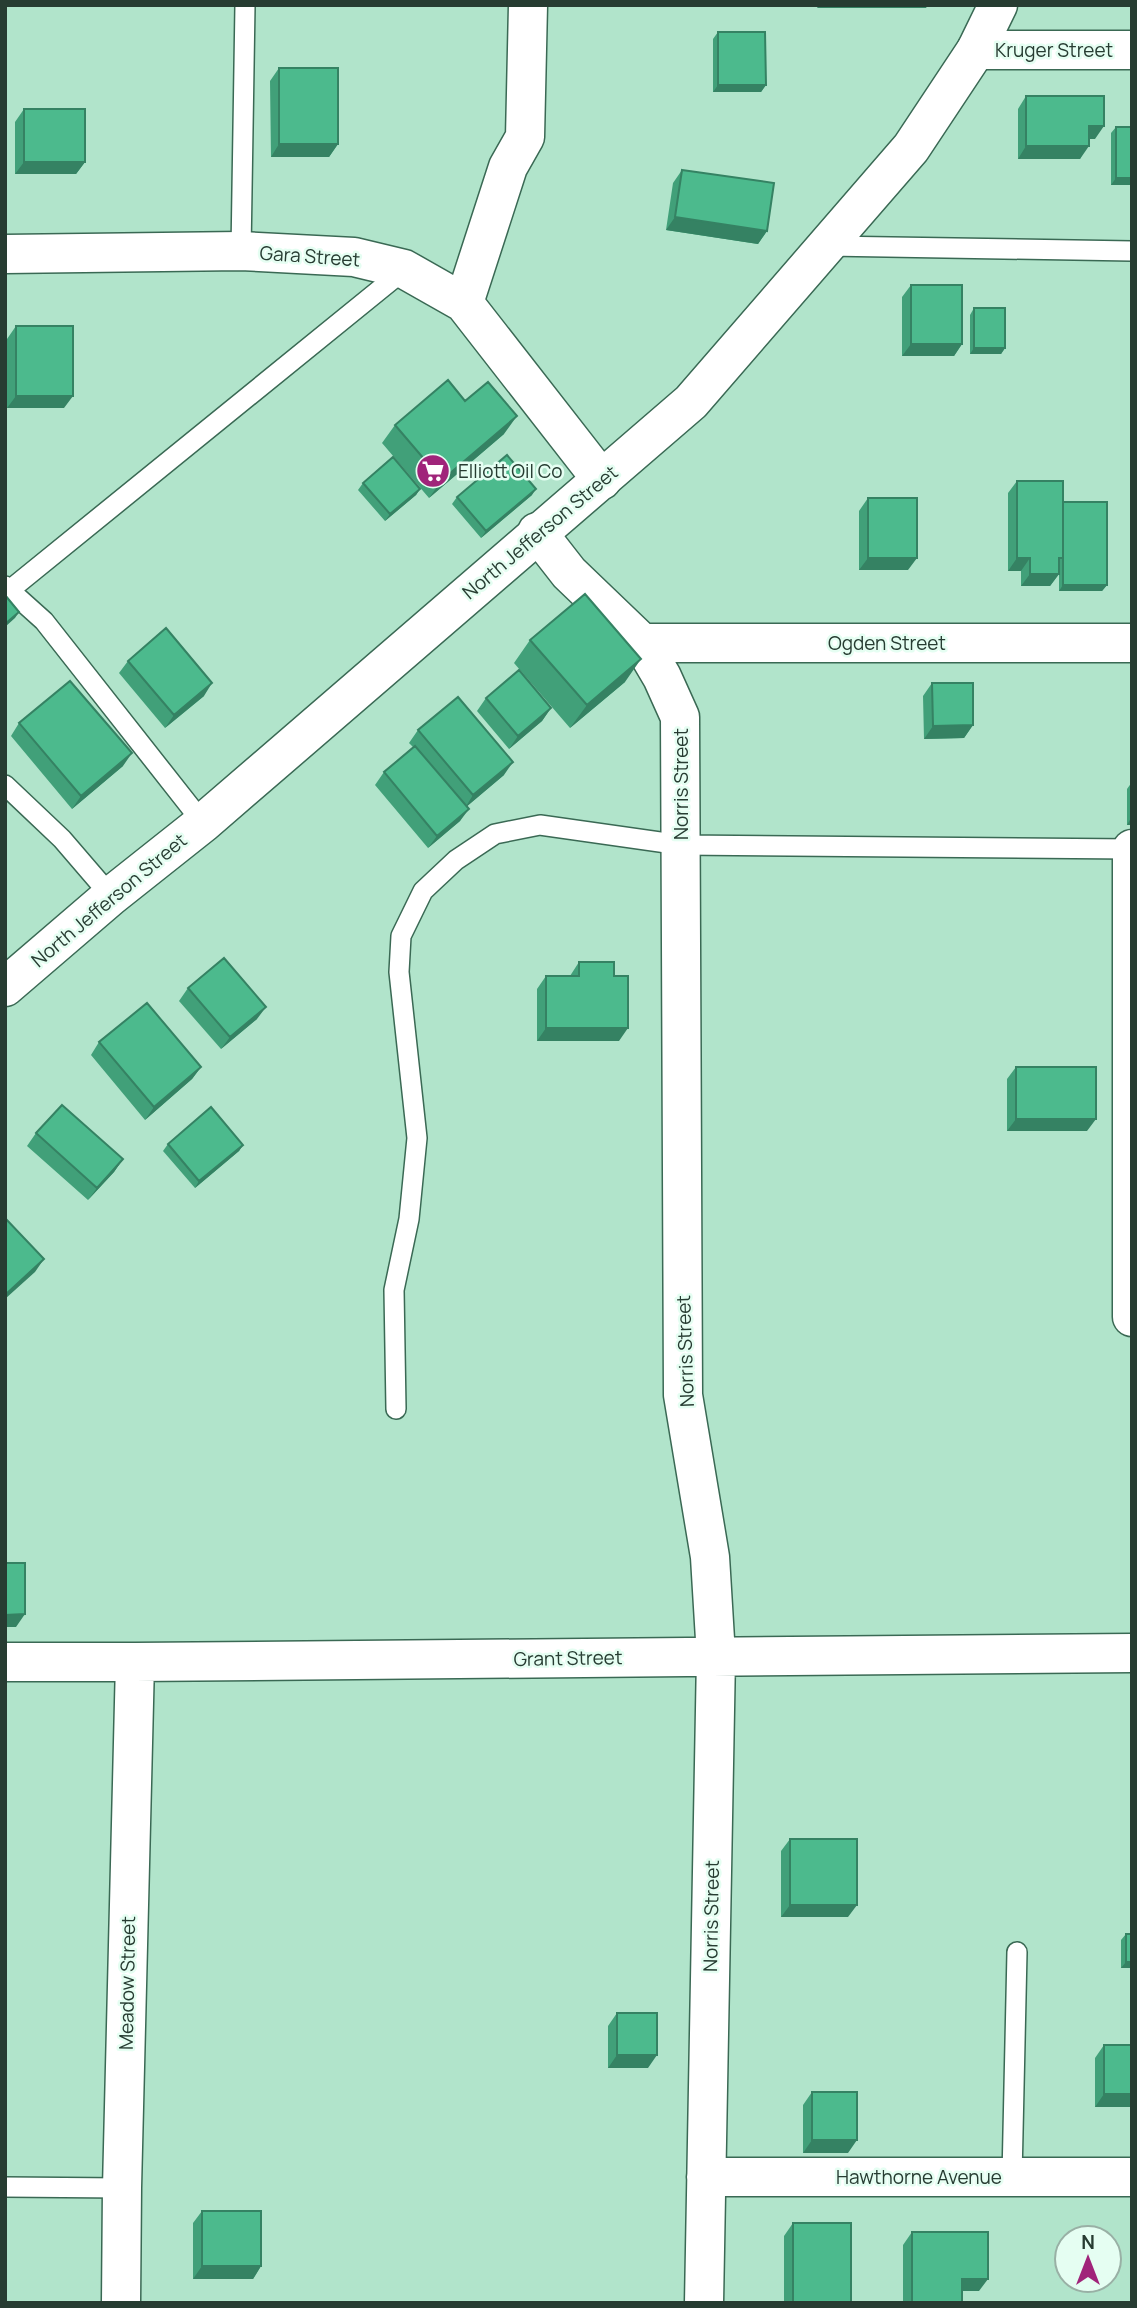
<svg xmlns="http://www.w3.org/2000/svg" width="1137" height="2308" font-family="Manrope,sans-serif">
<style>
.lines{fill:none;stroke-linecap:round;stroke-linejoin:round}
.lane-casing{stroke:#3a6954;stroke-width:22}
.street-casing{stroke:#3a6954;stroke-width:41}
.secondary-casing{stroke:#3a6954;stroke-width:41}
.lane{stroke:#fff;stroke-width:19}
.street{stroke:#fff;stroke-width:38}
.secondary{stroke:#fff;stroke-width:38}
.wall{fill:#41a079}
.shaded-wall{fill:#358263}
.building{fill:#4cba8d;stroke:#358263;stroke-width:2}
.labels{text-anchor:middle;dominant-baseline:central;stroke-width:5;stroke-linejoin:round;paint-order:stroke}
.street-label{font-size:19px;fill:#273c32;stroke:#e5fef2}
.poi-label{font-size:19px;fill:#273c32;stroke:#e5fef2;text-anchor:start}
</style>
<rect width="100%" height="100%" fill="#b1e4cb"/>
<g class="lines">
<!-- lane casing -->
<g class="lane-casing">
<path id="lane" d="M828,246L1132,251
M241,251L245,5
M5,586L44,621L203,823
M11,589L404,270
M5,785L62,839L111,896
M396,1409L394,1290L409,1219L417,1138L399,972L401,936L423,891L456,860L495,834L540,825L681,845L1132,849
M1012,2177L1017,1952
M5,2187L122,2188"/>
</g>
<!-- street casing -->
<g class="street-casing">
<path id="street" d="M976,50H1132
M5,254L241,251L354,257L404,269L464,303L602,480
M464,303L508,167L525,137L528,5
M537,532L569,573L642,643L662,677L680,717L683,1395L710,1557L716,1656L704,2303
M642,643H1132
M1132,849V1317
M5,1662H135L1132,1653
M706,2177H1132
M121,2303L122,2188L135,1662"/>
</g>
<!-- secondary casing -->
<g class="secondary-casing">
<path id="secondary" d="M5,987L111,896L203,823L691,402L911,148L976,50L998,5"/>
</g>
<!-- lane -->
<use href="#lane" class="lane"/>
<!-- street -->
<use href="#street" class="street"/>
<!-- secondary -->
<use href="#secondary" class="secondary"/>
</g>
<!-- wall -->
<path class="wall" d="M718,32L766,85L761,92H713V39Z
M279,68L338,144L329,157H271L270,81Z
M1026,96L1095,139H1089L1080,159H1018V109Z
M24,109L85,162L76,174H15V122Z
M1116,127L1132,185H1111V133Z
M682,170L767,231L758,244L666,230L673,183Z
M911,285L962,344L954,356H902V297Z
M974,308L1005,348L1001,354H970V315Z
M16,326L64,408H7V339Z
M465,401L504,434L429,498L382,443L395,425Z
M1017,481L1107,585L1102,591H1059V565V574L1050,586H1021V571H1008V493Z
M363,483L420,489L416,495L385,521L358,490Z
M532,495L481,538L452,504L457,497Z
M868,498L908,570H859V511Z
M530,640L625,682L570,728L514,663Z
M128,661L204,696L165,728L119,673Z
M932,683L973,725L964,738L924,739L923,696Z
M486,698L551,708L542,721L509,749L477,711Z
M19,723L123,766L72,809L11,736Z
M418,730L504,775L467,806L460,821L428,848L375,785L384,772L413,747L409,743Z
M1132,782V825H1127V789Z
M579,962L614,976L619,1041H537V989L546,976H570Z
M188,988L257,1019L221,1049L179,1001Z
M99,1042L201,1067L192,1079L145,1120L91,1055Z
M1016,1067L1087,1131H1007V1079Z
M36,1133L123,1159L114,1172L88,1200L27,1146Z
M168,1144L243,1145L239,1151L195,1188L163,1151Z
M790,1839L848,1917H781V1851Z
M1126,1934L1132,1968H1121V1940Z
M617,2013L648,2068H608V2026Z
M1104,2045L1132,2107H1095V2058Z
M812,2092L848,2153H803V2105Z
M202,2211L261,2266L253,2279H193V2223Z
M793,2223L851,2303H784V2236Z
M912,2232L979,2291H962V2303H903V2245Z"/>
<!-- shaded-wall -->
<path class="shaded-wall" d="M819,5H928L926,8H817Z
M718,85H766L761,92H713Z
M1089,126H1104L1095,139H1080Z
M279,144H338L329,157H271Z
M1026,146H1089L1080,159H1018Z
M24,162H85L76,174H15Z
M1116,178H1132V185H1111Z
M675,217L767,231L758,244L666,230Z
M911,344H962L954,356H902Z
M974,348H1005L1001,354H970Z
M16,396H73L64,408H7Z
M517,416L504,434L429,498L442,480Z
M420,489L416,495L385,521L390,514Z
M536,489L532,495L481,538L486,531Z
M868,558H917L908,570H859Z
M1017,558H1030L1021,571H1008Z
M1030,574H1059L1050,586H1021Z
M1063,585H1107L1102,591H1059Z
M19,612L15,618L5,627V624Z
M641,659L625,682L570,728L587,705Z
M212,683L204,696L165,728L174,715Z
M551,708L542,721L509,749L518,736Z
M973,725L964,738L924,739L933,726Z
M132,753L123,766L72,809L81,796Z
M513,762L504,775L465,808L473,795Z
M469,809L460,821L428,848L437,836Z
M1131,818L1132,825H1127Z
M266,1007L257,1019L221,1049L230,1037Z
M546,1028H628L619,1041H537Z
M201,1067L192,1079L145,1120L154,1107Z
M1016,1119H1096L1087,1131H1007Z
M243,1145L239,1151L195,1188L199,1181Z
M123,1159L114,1172L88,1200L97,1188Z
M44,1259L35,1272L5,1299V1295Z
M25,1614L16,1627H5V1615Z
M790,1905H857L848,1917H781Z
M1126,1962H1132V1968H1121Z
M617,2055H657L648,2068H608Z
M1104,2094H1132V2107H1095Z
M812,2140H857L848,2153H803Z
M202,2266H261L253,2279H193Z
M962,2279H988L979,2291H953Z"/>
<!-- building -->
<path class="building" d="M718,32H765L766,85H718Z
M279,68H338V144H279Z
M1026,96H1104V126H1089V146H1026Z
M24,109H85V162H24Z
M1116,127H1132V178H1116Z
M682,170L774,183L767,231L675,217Z
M911,285H962V344H911Z
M974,308H1005V348H974Z
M16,326H73V396H16Z
M448,380L465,401L488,382L517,416L442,480L395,425Z
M507,455L536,489L486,531L457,497Z
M393,457L420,489L390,514L363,483Z
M1017,481H1063V558H1059V574H1030V558H1017Z
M868,498H917V558H868Z
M1063,502H1107V585H1063Z
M585,594L641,659L587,705L530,640Z
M5,595L19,612L5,624Z
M166,628L212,683L174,715L128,661Z
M519,670L551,708L518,736L486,698Z
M70,681L132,753L81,796L19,723Z
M932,683H973V725L933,726Z
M458,697L513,762L473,795L418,730Z
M415,746L469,809L437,836L384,772Z
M1131,782H1132V818H1131Z
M224,958L266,1007L230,1037L188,988Z
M579,962H614V976H628V1028H546V976H579Z
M147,1003L201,1067L154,1107L99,1042Z
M1016,1067H1096V1119H1016Z
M62,1105L123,1159L97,1188L36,1133Z
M211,1107L243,1145L199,1181L168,1144Z
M5,1218L44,1259L5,1295Z
M5,1563H25V1614L5,1615Z
M790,1839H857V1905H790Z
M1126,1934H1132V1962H1126Z
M617,2013H657V2055H617Z
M1104,2045H1132V2094H1104Z
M812,2092H857V2140H812Z
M202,2211H261V2266H202Z
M793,2223H851V2303H793Z
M912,2232H988V2279H962V2303H912Z"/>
<!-- icons -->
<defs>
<g id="supermarket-disc" transform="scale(1.75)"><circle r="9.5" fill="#a0247a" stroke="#e5fef2"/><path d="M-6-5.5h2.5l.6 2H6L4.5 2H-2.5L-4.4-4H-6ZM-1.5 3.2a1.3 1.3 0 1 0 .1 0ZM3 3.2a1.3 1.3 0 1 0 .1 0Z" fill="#fff"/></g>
</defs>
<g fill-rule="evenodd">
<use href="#supermarket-disc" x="433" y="471"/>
</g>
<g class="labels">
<!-- street labels -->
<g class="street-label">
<text x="1054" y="50">Kruger Street</text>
<text transform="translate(310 256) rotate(4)">Gara Street</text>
<text transform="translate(540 532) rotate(-40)">North Jefferson Street</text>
<text x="887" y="643">Ogden Street</text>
<text transform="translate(681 784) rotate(-90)">Norris Street</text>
<text transform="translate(109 900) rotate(-40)">North Jefferson Street</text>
<text transform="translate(685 1351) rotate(-92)">Norris Street</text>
<text transform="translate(568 1658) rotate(-1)">Grant Street</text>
<text transform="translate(711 1916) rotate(-89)">Norris Street</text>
<text transform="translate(127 1983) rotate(-89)">Meadow Street</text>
<text x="919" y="2177">Hawthorne Avenue</text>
</g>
<!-- poi labels -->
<g class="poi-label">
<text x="458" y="471">Elliott Oil Co</text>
</g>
</g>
<!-- border -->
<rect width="1137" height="2308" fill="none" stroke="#273c32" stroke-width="14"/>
<!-- north arrow -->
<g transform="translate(1088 2259)"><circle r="33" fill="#e5fef2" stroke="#99b0a5" stroke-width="2"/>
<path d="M0-5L12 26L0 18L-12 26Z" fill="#a0247a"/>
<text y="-10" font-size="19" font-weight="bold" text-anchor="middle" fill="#273c32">N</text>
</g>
</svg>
